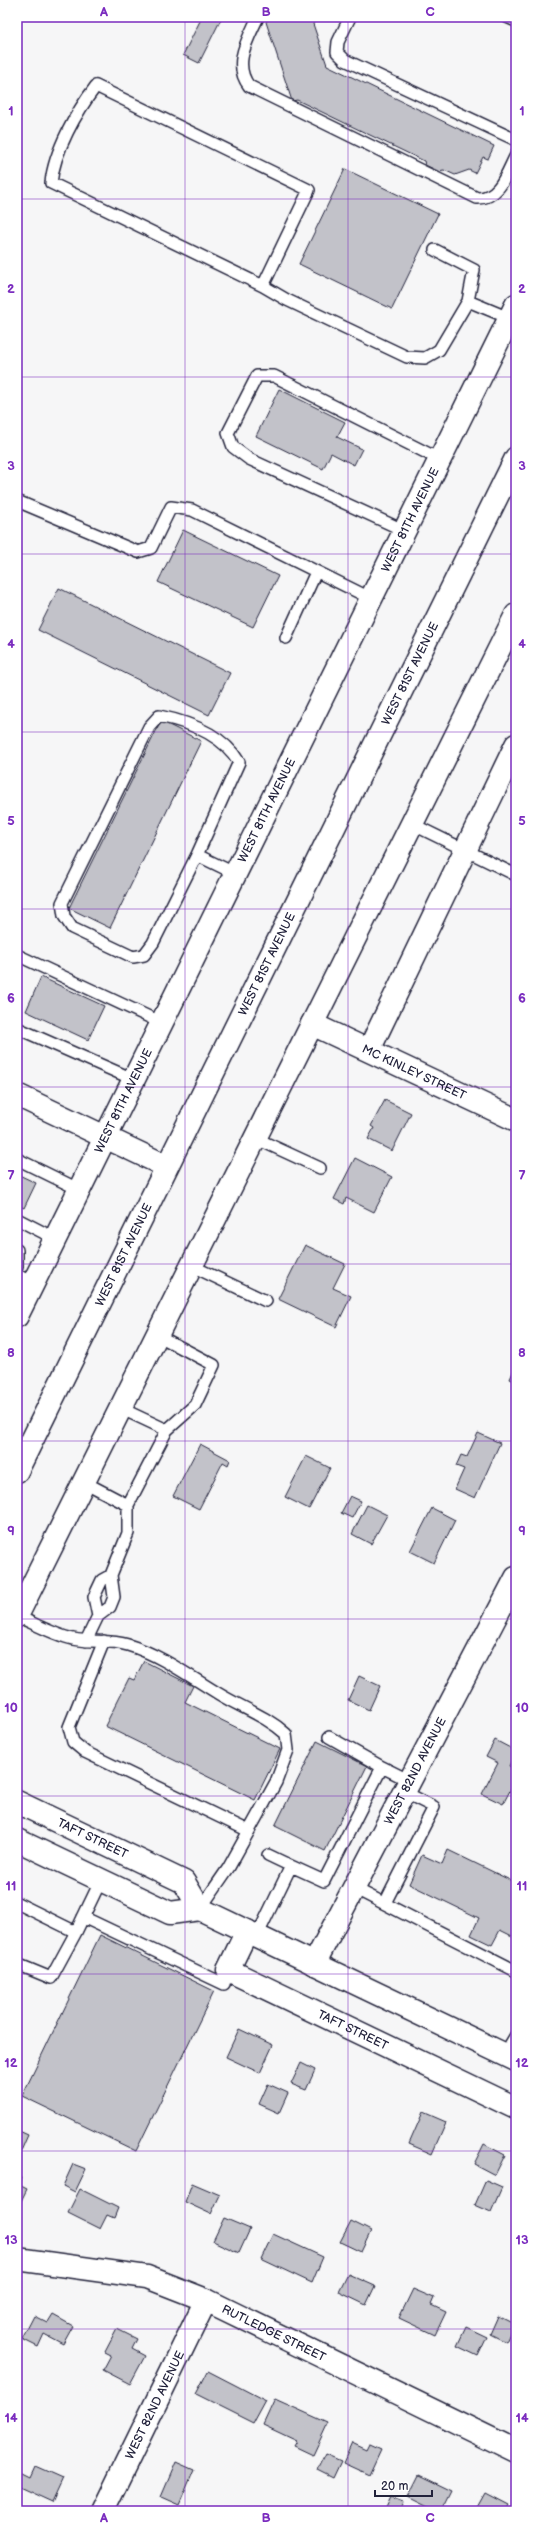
<svg xmlns="http://www.w3.org/2000/svg" width="533" height="2528" font-family="'Balsamiq Sans',sans-serif">
<style>
.building{fill:#c2c2c9;stroke:#22223b}
.lines{fill:none;stroke-linecap:round;stroke-linejoin:round}
.service-casing{stroke:#22223b;stroke-width:14}
.minor-casing{stroke:#22223b;stroke-width:25}
.secondary-casing{stroke:#22223b;stroke-width:25}
.primary-casing{stroke:#22223b;stroke-width:25}
.service{stroke:#fff;stroke-width:11}
.minor{stroke:#fff;stroke-width:22}
.secondary{stroke:#fff;stroke-width:22}
.primary{stroke:#fff;stroke-width:22}
.grid{fill:none;stroke:#7b2cbf;stroke-width:1;stroke-opacity:0.55}
.labels{text-anchor:middle;dominant-baseline:central;stroke-width:4;stroke-linejoin:round;paint-order:stroke}
.street-label{font-size:12px;fill:#22223b;stroke:#fff}
.neatline{fill:none;stroke:#7b2cbf;stroke-width:1.5}
.grid-label{font-size:13px;text-anchor:middle;font-weight:bold;fill:#7b2cbf}
</style>
<rect width="100%" height="100%" fill="#f6f6f7"/>
<filter id="ink" filterUnits="userSpaceOnUse"><feTurbulence type="fractalNoise" baseFrequency=".025" numOctaves="2"/><feDisplacementMap in="SourceGraphic" scale="8" xChannelSelector="R" yChannelSelector="G"/><feConvolveMatrix kernelMatrix="1 2 1 2 8 2 1 2 1" color-interpolation-filters="sRGB"/></filter>
<g filter="url(#ink)">
<!-- building -->
<path class="building" d="M202,17H222L199,63L183,55Z
M269,17H317L313,24L327,65L494,146L488,159L483,157L475,173L469,170L455,175L444,170L438,171L425,165L424,161L297,100L292,101L266,22Z
M345,169L438,214L392,309L299,264Z
M279,389L345,422L337,437L362,449L354,465L331,453L323,469L256,436Z
M183,530L278,576L253,627L158,582Z
M59,588L230,673L209,715L38,630Z
M161,721L201,741L110,928L69,908Z
M41,977L104,1006L88,1040L26,1011Z
M385,1100L411,1113L392,1151L368,1139L374,1128L371,1126Z
M355,1158L392,1177L374,1212L346,1198L344,1204L334,1199Z
M17,1174L36,1183L24,1208L17,1205Z
M305,1245L345,1264L333,1288L351,1296L336,1327L278,1299Z
M516,1365V1382L510,1379Z
M478,1433L500,1443L475,1498L455,1489L464,1469L456,1466L461,1455L467,1457Z
M200,1444L230,1460L228,1465L223,1462L199,1509L173,1496Z
M306,1456L330,1468L309,1509L285,1497Z
M350,1496L361,1501L352,1518L341,1513Z
M367,1505L387,1515L371,1544L352,1534Z
M432,1508L455,1520L434,1563L410,1551Z
M144,1661L193,1686L185,1702L280,1749L255,1800L105,1726L129,1678L134,1680Z
M359,1676L380,1686L369,1710L348,1700Z
M495,1740L516,1751L509,1766L516,1770V1779L503,1804L482,1794L498,1763L486,1757Z
M317,1741L367,1766L325,1851L275,1826Z
M448,1850L516,1883V1938L500,1930L492,1945L471,1935L479,1918L409,1884L422,1855L442,1864Z
M100,1935L214,1991L136,2151L22,2096Z
M239,2029L273,2045L260,2073L226,2057Z
M301,2063L315,2070L306,2090L291,2084Z
M268,2084L288,2093L279,2113L259,2104Z
M423,2112L446,2122L432,2154L409,2144Z
M17,2130L28,2135L17,2160Z
M484,2144L505,2155L495,2175L474,2164Z
M73,2164L86,2169L75,2192L63,2186Z
M17,2175L22,2178L19,2185L27,2189L17,2209Z
M486,2180L502,2187L491,2212L475,2205Z
M192,2183L220,2195L211,2214L185,2202Z
M80,2189L118,2208L114,2218L107,2215L100,2229L68,2213Z
M224,2218L250,2229L239,2253L213,2241Z
M351,2221L371,2231L361,2252L340,2242Z
M273,2234L323,2257L312,2283L261,2259Z
M348,2274L375,2286L366,2305L339,2292Z
M413,2289L434,2298L431,2305L446,2312L435,2335L399,2318Z
M53,2315L73,2326L63,2344L44,2334L38,2347L22,2339L34,2316L48,2323Z
M498,2316L514,2324L506,2342L490,2334Z
M466,2327L487,2337L478,2356L457,2346Z
M117,2329L137,2339L132,2349L145,2356L130,2384L103,2370L111,2355L105,2352Z
M208,2371L266,2401L254,2423L196,2394Z
M275,2399L328,2423L313,2455L294,2446L297,2441L263,2425Z
M352,2443L367,2450L370,2444L381,2449L369,2475L343,2463Z
M325,2454L341,2461L333,2478L317,2470Z
M176,2462L194,2470L179,2505L161,2497Z
M36,2466L63,2478L52,2502L17,2486L21,2472L31,2477Z
M419,2475L452,2491L442,2511H436L408,2497Z
M486,2493L509,2505L506,2511H476Z
M390,2498L403,2503L399,2511H384Z"/>
<g class="lines">
<!-- service casing -->
<g class="service-casing">
<path id="service" d="M258,17C248,39 232,64 249,86L477,198C500,199 507,172 516,155
M350,17L338,42L337,52L345,60L516,140
M507,17L516,21
M435,250L474,270L468,301
M263,286L51,183C54,151 77,111 96,86L309,190L263,286L287,300L407,357L425,358L439,350L468,301L509,318
M17,501L138,552L151,548L171,507L192,510L370,598
M403,530L249,459L233,447L228,433L257,376H274L439,459
M286,638L316,572
M412,824L516,875
M197,855L153,943L144,955L133,957L72,928L64,916L62,903L149,727L159,716C189,722 223,735 239,762L197,855L236,874
M17,955L162,1023
M17,1028L135,1080
M255,1138L320,1168
M17,1159L80,1190
M17,1219L56,1239
M17,1250V1267
M192,1266L266,1301
M17,1275L33,1283
M157,1335L214,1365L195,1405L167,1430
M84,1482L128,1505L167,1430L120,1408
M17,1616C35,1624 54,1635 73,1639C92,1643 110,1639 128,1645C161,1655 189,1676 219,1694C242,1708 266,1716 286,1734L288,1750L276,1782L229,1867L200,1909
M98,1616L110,1607L114,1597L111,1575L128,1533V1505
M86,1641L98,1616L94,1597L102,1580L111,1575
M104,1641L69,1727L73,1742L85,1752L249,1831
M329,1737L382,1767
M268,1855L291,1866
M354,1888L516,1971
M17,1903L76,1932L101,1880
M385,1903L434,1807L404,1792
M83,1917L224,1984L228,1970
M257,1936L291,1866L324,1881L382,1767L410,1781
M17,1964L51,1978L76,1932
M504,2055L516,2035"/>
</g>
<!-- minor casing -->
<g class="minor-casing">
<g id="minor">
<path id="s1" d="M312,1024L516,1120"/>
<path d="M369,1050L516,745"/>
<path d="M17,1095L166,1166"/>
<path id="s2" d="M17,1316L516,305"/>
<path id="s3" d="M247,1931L228,1970L516,2108"/>
<path id="s4" d="M314,1964L516,1578"/>
<path id="s5" d="M17,2259L147,2277L206,2300L516,2451"/>
<path id="s6" d="M103,2511L206,2300"/>
</g>
</g>
<!-- secondary casing -->
<g class="secondary-casing">
<g id="secondary">
<path id="s7" d="M17,1802L184,1882L200,1909L516,2060"/>
<path d="M17,1840L170,1913L200,1909"/>
</g>
</g>
<!-- primary casing -->
<g class="primary-casing">
<g id="primary">
<path id="s8" d="M17,1471L516,458"/>
<path d="M17,1616L516,615"/>
</g>
</g>
<!-- service -->
<use href="#service" class="service"/>
<!-- minor -->
<use href="#minor" class="minor"/>
<!-- secondary -->
<use href="#secondary" class="secondary"/>
<!-- primary -->
<use href="#primary" class="primary"/>
</g>
</g>
<!-- grid -->
<path class="grid" d="M185,17V2511M348,17V2511M17,199H516M17,377H516M17,554H516M17,732H516M17,909H516M17,1087H516M17,1264H516M17,1441H516M17,1619H516M17,1796H516M17,1974H516M17,2151H516M17,2329H516"/>
<g class="labels">
<!-- street labels -->
<g class="street-label">
<text stroke="none"><textPath href="#s2" startOffset="888">WEST 81TH AVENUE</textPath></text>
<text stroke="none"><textPath href="#s8" startOffset="889">WEST 81ST AVENUE</textPath></text>
<text stroke="none"><textPath href="#s2" startOffset="564">WEST 81TH AVENUE</textPath></text>
<text stroke="none"><textPath href="#s8" startOffset="565">WEST 81ST AVENUE</textPath></text>
<text stroke="none"><textPath href="#s1" startOffset="113">MC KINLEY STREET</textPath></text>
<text stroke="none"><textPath href="#s2" startOffset="240">WEST 81TH AVENUE</textPath></text>
<text stroke="none"><textPath href="#s8" startOffset="241">WEST 81ST AVENUE</textPath></text>
<text stroke="none"><textPath href="#s4" startOffset="218">WEST 82ND AVENUE</textPath></text>
<text stroke="none"><textPath href="#s7" startOffset="84">TAFT STREET</textPath></text>
<text stroke="none"><textPath href="#s3" startOffset="182">TAFT STREET</textPath></text>
<text stroke="none"><textPath href="#s5" startOffset="270">RUTLEDGE STREET</textPath></text>
<text stroke="none"><textPath href="#s6" startOffset="118">WEST 82ND AVENUE</textPath></text>
</g>
</g>
<!-- margin -->
<rect width="533" height="2528" fill="none" stroke="#fff" stroke-width="44"/>
<!-- scale -->
<path d="M375 2490v6h57v-6" fill="none" stroke="#22223b" stroke-width="2"/>
<text x="381" y="2490" font-size="12" fill="#22223b" stroke="#ffffff" stroke-width="3" paint-order="stroke">20 m</text>
<rect x="22" y="22" width="489" height="2484" class="neatline"/>
<g class="grid-label">
<text x="104" y="16">A</text>
<text x="266" y="16">B</text>
<text x="430" y="16">C</text>
<text x="11" y="115">1</text>
<text x="522" y="115">1</text>
<text x="11" y="293">2</text>
<text x="522" y="293">2</text>
<text x="11" y="470">3</text>
<text x="522" y="470">3</text>
<text x="11" y="648">4</text>
<text x="522" y="648">4</text>
<text x="11" y="825">5</text>
<text x="522" y="825">5</text>
<text x="11" y="1002">6</text>
<text x="522" y="1002">6</text>
<text x="11" y="1180">7</text>
<text x="522" y="1180">7</text>
<text x="11" y="1357">8</text>
<text x="522" y="1357">8</text>
<text x="11" y="1535">9</text>
<text x="522" y="1535">9</text>
<text x="11" y="1712">10</text>
<text x="522" y="1712">10</text>
<text x="11" y="1890">11</text>
<text x="522" y="1890">11</text>
<text x="11" y="2067">12</text>
<text x="522" y="2067">12</text>
<text x="11" y="2244">13</text>
<text x="522" y="2244">13</text>
<text x="11" y="2422">14</text>
<text x="522" y="2422">14</text>
<text x="104" y="2522">A</text>
<text x="266" y="2522">B</text>
<text x="430" y="2522">C</text>
</g>
</svg>
